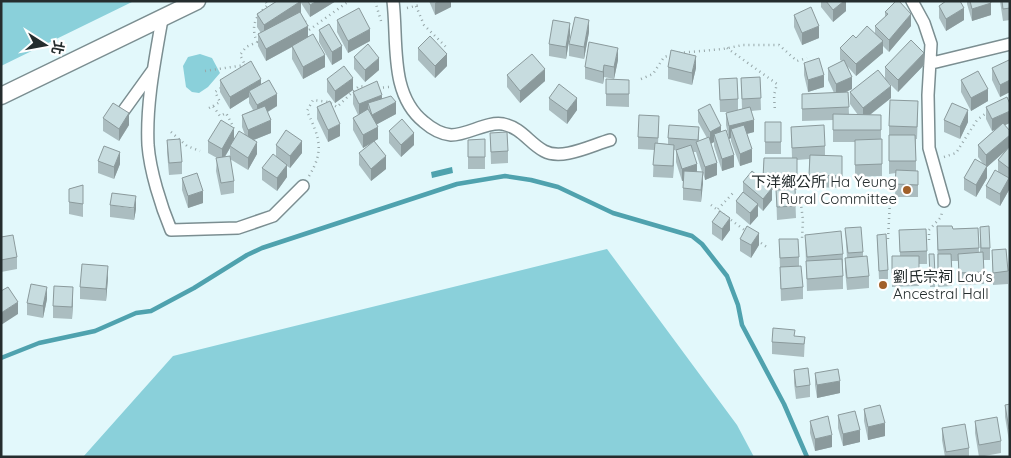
<svg xmlns="http://www.w3.org/2000/svg" width="1011" height="458" font-family="Quicksand,'Noto Sans TC',sans-serif">
<style>
.green{fill:#8ad0da}
.water{fill:#4fa2ae}
.lines{fill:none;stroke-linecap:round;stroke-linejoin:round}
.stream{stroke:#4fa2ae;stroke-width:4.5}
.minor-casing{stroke:#7b8e91;stroke-width:14}
.secondary-casing{stroke:#7b8e91;stroke-width:19}
.path{stroke:#97a7a9;stroke-width:2.5;stroke-dasharray:1 4;stroke-linecap:butt}
.minor{stroke:#fff;stroke-width:11}
.secondary{stroke:#fff;stroke-width:16}
.wall{fill:#abbdc0;fill-rule:evenodd}
.shaded-wall{fill:#8b9a9c}
.building{fill:#c7dcdf;stroke:#8b9a9c}
.poi-dot{fill:#a1602a;stroke:#fff;stroke-width:2}
.labels{text-anchor:middle;dominant-baseline:central;stroke-width:5;stroke-linejoin:round;paint-order:stroke}
.poi-label{font-size:15px;fill:#252d2e;stroke:#fff;text-anchor:end}
</style>
<rect width="100%" height="100%" fill="#e2f8fb"/>
<!-- green -->
<path class="green" d="M1,1H134L1,66Z
M200,54L212,58L220,73L208,87L199,93L192,92L186,87L183,66L188,57Z
M607,249L737,425L754,457H83L173,356Z"/>
<!-- water -->
<path class="water" d="M452,167L453,173L432,178L431,172Z"/>
<g class="lines">
<!-- stream -->
<path class="stream" d="M1,358L39,343L95,331L136,313L151,311L194,288L247,255L262,248L457,184L505,176L531,180L558,187L613,213L692,236L702,244L727,276L738,305L742,325L784,404L807,457"/>
<!-- minor casing -->
<g class="minor-casing">
<path id="minor" d="M393,1C398,42 389,94 424,122C432,129 441,134 451,135C468,135 487,121 503,124C522,128 529,143 544,151C562,161 592,145 610,140
M912,1L924,23L931,44L928,95L929,148L944,201
M162,19C155,60 146,103 148,145C150,171 161,206 171,230L238,228L273,216L303,186
M932,63L1010,44
M122,113L153,70"/>
</g>
<!-- secondary casing -->
<g class="secondary-casing">
<path id="secondary" d="M1,96L197,1"/>
</g>
<!-- path -->
<path class="path" d="M375,1L381,21
M416,6L424,25L446,47
M407,8L420,5
M305,21L309,30L349,1
M727,48L777,84L774,95L775,112
M679,53L723,49L743,45H779L797,61L807,58
M246,67L240,55L246,47L257,42C250,26 256,15 268,5L265,1
M205,71L245,65
M641,79L653,74L664,57L671,55
M378,88L389,87
M213,106L220,102L215,92L221,88
M209,108L213,106L220,116L226,113L234,128
M171,132L187,146L200,151
M944,157L956,153L977,120L989,111
M309,176C325,150 319,137 307,111L313,100L329,102L337,107L359,86L367,87
M800,197L803,220L802,239
M711,205L747,232
M718,209L734,192
M888,239L890,200
M757,240L768,248
M929,240V230L941,217L942,212"/>
<!-- minor -->
<use href="#minor" class="minor"/>
<!-- secondary -->
<use href="#secondary" class="secondary"/>
</g>
<!-- wall -->
<path class="wall" d="M277,1H336L310,17L301,3V13L308,38L325,67L303,79L292,59V47L266,61L258,46V34L261,33L257,27V14Z
M429,1H451V7L435,15Z
M821,1H846V11L833,22L821,7Z
M967,1H990L991,15L972,21L967,4Z
M1000,1H1010V20L1003,21Z
M939,6L964,20L946,31L939,18Z
M885,12L911,26L889,52L883,46V53L856,76L848,67L852,89L845,92H848L849,114L858,115L850,104V92L885,79V67L924,65L898,92L887,81L891,98L870,115L881,127V139H882V176L855,177V142H833V120L802,121V94L834,93L828,80V68L842,61L840,60V48L856,38L875,34V26L885,17Z
M794,15L819,38L802,45L794,27Z
M337,20L370,41L348,53L337,32Z
M319,30L342,59L332,65L319,42Z
M589,32L584,59L569,56V44Z
M570,35L566,59L549,56V44Z
M418,48L447,66L435,78L418,60Z
M354,57L379,70L365,82L354,69Z
M618,60L614,79L604,77L603,84L585,79V67Z
M1010,62V92L1000,97L992,80V68Z
M804,63L824,87L808,92L804,75Z
M668,67L696,68L692,85L668,79Z
M507,75L545,81L520,103L507,87Z
M760,77L761,110L751,111L754,132L747,134L752,162L740,166L731,141V138L729,139L726,125V113L732,112H720L719,79L738,99V110L742,109L741,78Z
M327,79L353,90L335,103L327,92Z
M606,79L629,80V107L606,106Z
M220,80L261,85L277,106L268,112L271,133L254,140L257,154L248,170L230,159L234,181V193L221,195L216,171L217,158L208,153V141L234,138L245,135L242,127V115L253,110L249,103V97L230,109L220,92ZM230,148V156L225,157Z
M961,80L988,101L971,111L961,92Z
M353,92L382,98L396,114L377,124L378,139L374,141L386,169L371,181L359,165V153L374,141L363,148L353,130V118L358,115L353,104Z
M549,98L577,110L567,124L549,110Z
M317,107L340,136L328,142L317,119Z
M986,107L1010,131L1009,190L1000,206L986,198V186L998,172V160L1007,149L987,167V178L976,197L964,190V178L984,165L978,157V145L996,129L992,131L986,119Z
M698,110L721,131L734,167L722,171L714,146V142L711,144L717,175L705,180L703,173L701,202L683,200V181H682L676,162V150H674L673,178L653,177L654,150L638,149V137L659,128L658,143L668,144V138L699,127V141L707,138L698,122ZM693,152H696L702,172H697Z
M918,113L917,139H916V171H918V197H895L896,173L889,174V126Z
M103,118L129,125L119,141L103,131Z
M944,120L968,122L960,139L944,132Z
M765,122H781V154H765Z
M791,127L825,146V156H842V188L809,187V159L797,160V190H795L796,218L777,220L776,190H782H772V200L763,211L758,206V216L750,225L736,213V201L743,192V182L763,181L764,158H792Z
M389,131L414,145L401,157L389,143Z
M490,133L508,151V163L491,164Z
M485,139V169H468V140Z
M167,140L182,162V174L169,175L167,152Z
M276,145L302,153L290,168L287,166V177L277,191L262,180V168L276,156Z
M98,161L120,164L114,179L98,173Z
M182,178L203,203L188,208L182,190Z
M83,185V217L69,214V189Z
M110,205L136,209L134,220L110,217Z
M712,222L730,230L722,241L712,234Z
M937,226L953,229L978,228L979,252H980V227L990,248V260H983L984,284L959,285L958,261H951L952,286L938,287Z
M845,228L863,252V257L869,276V288L847,290L845,270V258H847Z
M899,230L927,251V264H919V286L892,287V256H900Z
M805,235L843,254V289L807,291Z
M877,235L888,270V279H879Z
M1,237L17,257V269L1,272Z
M740,239L759,245L751,258L740,251Z
M779,239L799,257V266L803,287V299L781,301Z
M992,250L1008,271V284L993,285Z
M929,254H934L935,287H930Z
M108,278L106,301L80,299V287Z
M47,299L43,318L27,315V303Z
M73,299L72,319L53,318V306Z
M805,337L804,357L772,354V342Z
M794,370L810,385V397L796,399L794,383Z
M815,373L840,393L817,398L815,385Z
M1010,404V441H1009L1005,417V405Z
M864,409L885,436L868,440L864,421Z
M838,415L860,442L843,446L838,428Z
M810,421L832,447L815,451L810,433Z
M975,421L1001,441V453L979,457L975,433Z
M942,428L969,448V457H945L942,440Z"/>
<!-- shaded-wall -->
<path class="shaded-wall" d="M301,1V13L264,38V25Z
M317,1H336L310,17V5Z
M438,1H451V7L435,15V3Z
M844,1H846V11L833,22V10Z
M991,3V15L972,21V9Z
M964,8V20L946,31V19Z
M911,14V26L889,52V40Z
M589,20V32L584,59V47Z
M570,23V35L566,59V47Z
M308,26V38L266,61V49Z
M819,26V38L802,45V33Z
M370,29V41L348,53V41Z
M883,41V53L856,76V64Z
M342,46V59L332,65V52Z
M618,48V60L614,79V67Z
M924,53V65L898,92V80Z
M447,54V66L435,78V66Z
M325,55V67L303,79V67Z
M696,56V68L692,85V73Z
M379,58V70L365,82V70Z
M604,65V77L603,84V72Z
M545,69V81L520,103V91Z
M824,75V87L808,92V80Z
M852,77V89L836,97V84Z
M353,78V90L335,103V91Z
M261,79V91H249V97L230,109V97Z
M1010,80V92L1000,97V85Z
M891,86V98L863,120V108Z
M988,89V101L971,111V98Z
M277,94V106L257,118V105Z
M382,95V107L368,103V113L359,117V104Z
M577,98V110L567,124V111Z
M396,102V114L372,127V115Z
M968,110V122L960,139V127Z
M1010,111V123L992,131V119Z
M129,113V125L119,141V129Z
M271,120V133L248,142V130Z
M754,120V132L734,137L731,129V138L729,139V126Z
M340,124V136L328,142V130Z
M721,126V139L714,134V142L710,144V132Z
M378,127V139L363,148V135Z
M234,128V140L230,146V148L222,161V149Z
M414,133V145L401,157V145Z
M1010,135V147L987,167V178L976,197V185L986,167V155Z
M302,141V153L290,168V156Z
M257,142V154L248,170V158Z
M674,145V157L673,178V166Z
M752,149V162L740,166V154Z
M120,152V164L114,179V167Z
M734,155V167L722,171V159Z
M386,156V169L371,181V169Z
M717,163V175L705,180V167Z
M697,164V176L682,181V169Z
M287,165V177L277,191V178Z
M703,172V184L701,202V190Z
M1009,178V190L1000,206V194Z
M772,188V200L763,211V199Z
M203,191V203L188,208V196Z
M136,196V209L134,220V208Z
M758,204V216L750,225V213Z
M730,218V230L722,241V229Z
M759,233V245L751,258V245Z
M108,266V278L106,301V289Z
M47,287V299L43,318V306Z
M73,287V299L72,319V307Z
M18,302V314L1,325V313Z
M840,381V393L817,398V385Z
M885,423V436L868,440V427Z
M860,430V442L843,446V434Z
M832,435V447L815,451V439Z"/>
<!-- building -->
<path class="building" d="M277,1H301L264,25L257,14Z
M308,1H317L310,5Z
M826,1H844L833,10Z
M896,1H899L911,14L889,40L875,26L888,14L885,12Z
M946,1H960L964,8L946,19L939,6Z
M970,1H990L991,3L972,9Z
M1002,1H1010V8L1003,9Z
M811,7L819,26L802,33L794,15Z
M359,8L370,29L348,41L337,20Z
M300,12L308,26L266,49L258,34Z
M575,17L589,20L584,47L569,44Z
M553,20L570,23L566,47L549,44Z
M329,24L342,46L332,52L319,30Z
M867,26L883,41L856,64L840,48L853,35L856,38Z
M313,34L325,55L303,67L292,46Z
M430,36L447,54L435,66L418,48Z
M911,40L924,53L898,80L885,67Z
M589,42L618,48L614,67L604,65L603,72L585,67Z
M368,44L379,58L365,70L354,57Z
M671,50L696,56L692,73L668,67Z
M532,54L545,69L520,91L507,75Z
M819,58L824,75L808,80L804,63Z
M844,60L852,77L836,84L828,68Z
M1009,60L1010,62V80L1000,85L992,68Z
M251,61L261,79L230,97L220,80Z
M344,66L353,78L335,91L327,79Z
M878,70L891,86L863,108L850,92Z
M978,71L988,89L971,98L961,80Z
M760,77L761,98L742,99L741,78Z
M737,78L738,99L720,100L719,79Z
M606,79L629,80V94H606Z
M269,80L277,94L257,105L249,91Z
M377,81L382,95L359,104L353,92Z
M559,84L577,98L567,111L549,98Z
M848,92L849,107L802,109V94Z
M391,96L396,102L372,115L368,103Z
M1007,97L1010,104V111L992,119L986,107Z
M890,100L918,101L917,127L889,126Z
M330,101L340,124L328,130L317,107Z
M113,103L129,113L119,129L103,118Z
M952,103L968,110L960,127L944,120Z
M710,104L721,126L710,132L698,110Z
M265,106L271,120L248,130L242,115Z
M750,107L754,120L729,126L726,113Z
M368,109L378,127L363,135L353,118Z
M833,114L881,115V130H833Z
M639,115L659,116L658,138L638,137Z
M402,119L414,133L401,145L389,131Z
M221,120L234,128L222,149L208,141Z
M765,122H781V142H765Z
M1003,123L1010,131V135L986,155L978,145Z
M669,125L699,127L698,140L668,138Z
M744,125L752,149L740,154L731,129Z
M824,125L825,146L792,148L791,127Z
M286,130L302,141L290,156L276,145Z
M726,130L734,155L722,159L714,134Z
M239,131L257,142L248,158L230,146Z
M507,132L508,151L491,152L490,133Z
M889,135H915L916,161H889Z
M709,137L717,163L705,167L696,142Z
M180,139L182,162L169,163L167,140Z
M485,139V157H468V140Z
M882,139V164L855,165V140Z
M374,141L386,156L371,169L359,153Z
M655,143L674,145L673,166L653,165Z
M691,145L697,164L682,169L676,150Z
M104,146L120,152L114,167L98,161Z
M1010,146V169L998,160Z
M273,154L287,165L277,178L262,168Z
M810,155L842,156V176L809,175Z
M230,156L234,181L221,183L216,158Z
M764,158H797V178H763Z
M975,159L987,166L976,185L964,178Z
M896,170L918,171V185L895,184Z
M995,170L1009,178L1000,194L986,186Z
M684,171L703,172L701,190L683,188Z
M752,171L772,188L763,199L743,182Z
M197,173L203,191L188,196L182,178Z
M83,185V204L69,202V189Z
M795,189L796,206L777,207L776,190Z
M743,192L758,204L750,213L736,201Z
M112,193L136,196L134,208L110,205Z
M720,211L730,218L722,229L712,222Z
M747,226L759,233L751,245L740,239Z
M937,226H952L953,229L978,228L979,248L938,250Z
M989,226L990,248H981L980,227Z
M861,227L863,252L848,253L845,228Z
M926,229L927,251L900,252L899,230Z
M841,231L843,254L807,257L805,235Z
M886,234L888,270L879,271L877,235Z
M13,235L17,257L1,260V237Z
M779,239H798L799,257L780,258Z
M1006,249L1008,271L993,273L992,250Z
M983,252L984,272L959,273L958,254Z
M929,254H934L935,274L930,275Z
M938,254H951L952,274H938Z
M867,256L869,276L847,278L845,258Z
M892,256H919V274L892,275Z
M842,259L843,276L807,279L806,261Z
M82,264L108,266L106,289L80,287Z
M801,266L803,287L781,289L780,267Z
M31,284L47,287L43,306L27,303Z
M54,286L73,287L72,307L53,306Z
M8,287L18,302L1,313V291Z
M773,328L795,330L794,336L805,337L804,344L772,342Z
M808,368L810,385L796,387L794,370Z
M838,369L840,381L817,385L815,373Z
M1010,404V429H1009L1005,405Z
M880,405L885,423L868,427L864,409Z
M855,411L860,430L843,434L838,415Z
M828,416L832,435L815,439L810,421Z
M997,417L1001,441L979,445L975,421Z
M965,424L969,448L946,452L942,428Z"/>
<!-- markers -->
<g class="poi-dot">
<circle cx="907" cy="190" r="5"/>
<circle cx="883" cy="285" r="5"/>
</g>
<g class="labels">
<!-- poi labels -->
<g class="poi-label">
<text x="897" y="181">下洋鄉公所 Ha Yeung<tspan x="897" dy="17">Rural Committee</tspan></text>
<text x="893" y="276" text-anchor="start">劉氏宗祠 Lau's<tspan x="893" dy="17">Ancestral Hall</tspan></text>
</g>
</g>
<!-- border -->
<rect width="1011" height="458" fill="none" stroke="#252d2e" stroke-width="5"/>
<!-- north arrow -->
<g transform="translate(45 45) rotate(101)" stroke="#ffffff" stroke-width="4" paint-order="stroke">
<path d="M0-4L9 19L0 12L-9 19Z" fill="#252d2e"/>
<text y="-8" font-size="14" font-weight="bold" text-anchor="middle" fill="#252d2e">北</text>
</g>
</svg>
